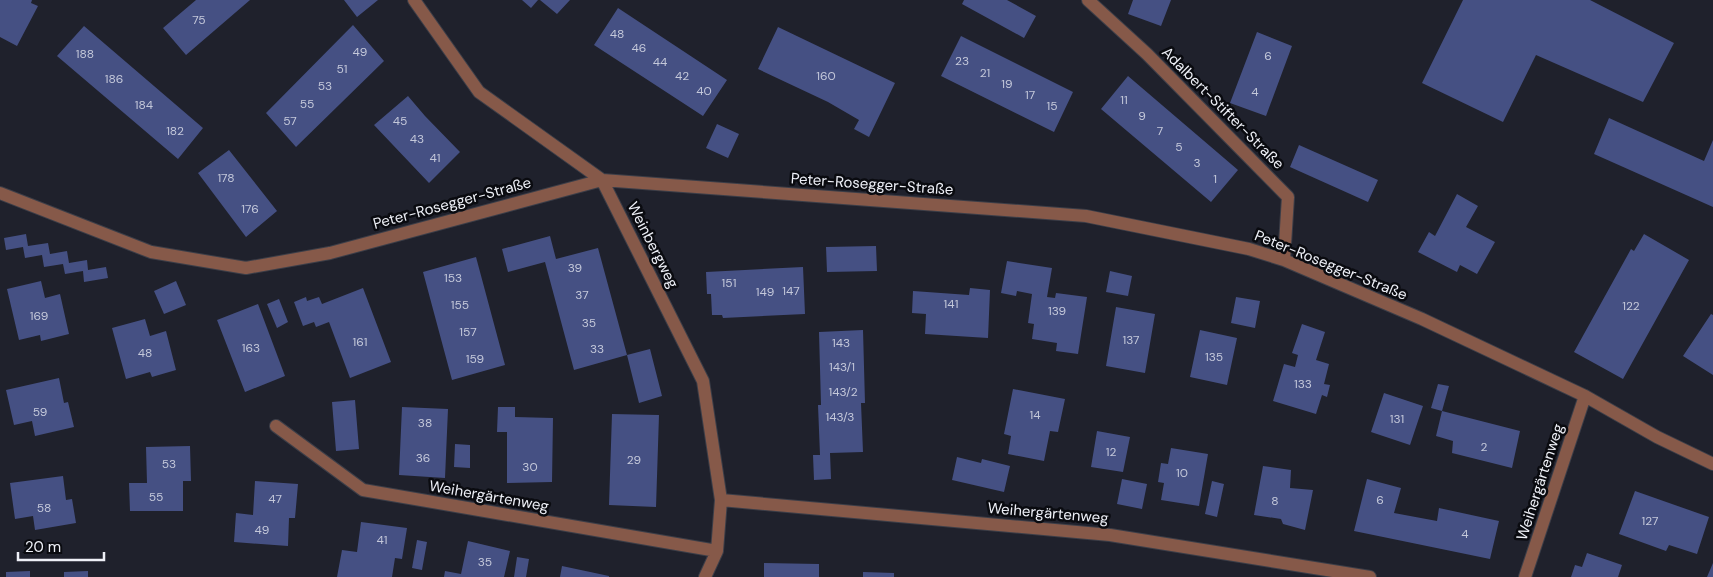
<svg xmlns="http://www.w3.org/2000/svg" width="1713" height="577" font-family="'DM Sans',sans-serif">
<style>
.building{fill:#455083}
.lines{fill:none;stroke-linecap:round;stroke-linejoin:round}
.street-casing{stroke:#3c3e48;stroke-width:14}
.street{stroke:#865949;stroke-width:12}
.labels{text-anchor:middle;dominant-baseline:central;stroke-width:5;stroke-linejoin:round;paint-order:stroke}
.number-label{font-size:12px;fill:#c4c8da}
.street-label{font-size:15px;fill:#eef0f7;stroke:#0a0b10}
</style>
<rect width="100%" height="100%" fill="#1f212c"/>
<!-- building -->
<path class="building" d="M0,0H32L31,3L38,6L17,46L0,37Z
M196,0H250L186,55L163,28Z
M344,0H378L357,17Z
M522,0H538L531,8Z
M540,0H570L557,14Z
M964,0H1007L1036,16L1024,38L962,4Z
M1133,0H1171L1161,26L1128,14Z
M1463,0H1590L1674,43L1643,102L1536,55L1503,122L1422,83Z
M618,8L727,80L703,116L594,45Z
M353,25L384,61L296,147L266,113Z
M84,26L203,128L178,159L57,56Z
M778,27L895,83L869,137L854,129L859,120L828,102L758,69Z
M1257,32L1292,46L1266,116L1230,103Z
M961,36L1073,92L1054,132L941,76Z
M1128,76L1238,170L1211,202L1101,109Z
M408,96L425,116L460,152L429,183L374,125Z
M1609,118L1704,161L1713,140V207L1594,154Z
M717,124L739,134L728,158L706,148Z
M1299,145L1378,180L1368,202L1290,167Z
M229,150L277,211L246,237L198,173Z
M1457,194L1478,206L1466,227L1495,242L1477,274L1460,265L1457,272L1418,252L1429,232L1435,236Z
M26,234L28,246L48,243L50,254L67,251L69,263L87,260L88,270L106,267L108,278L84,282L83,271L65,274L63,264L44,267L42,255L25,258L23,247L6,250L4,238Z
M1644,234L1689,260L1623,379L1574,352L1631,249L1634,251Z
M550,236L556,259L598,248L627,355L574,370L545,262L508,272L502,249Z
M876,246L877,271L827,272L826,247Z
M476,257L505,365L452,380L423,272Z
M1007,261L1052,268L1047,297L1055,298L1056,293L1087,297L1078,354L1056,351L1057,343L1032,339L1034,324L1028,323L1032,294L1017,291L1016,296L1001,293Z
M803,267L805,314L723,318L722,315H712L711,294H707L706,272Z
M1110,271L1132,276L1128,296L1106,292Z
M41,281L45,298L60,294L69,334L41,341L40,335L19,340L7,289Z
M176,281L186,305L164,314L154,291Z
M363,288L391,362L350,378L329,322L316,327L314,322L303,326L294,302L306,297L307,301L319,297L322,304Z
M970,288L990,290L988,338L925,334L926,314L912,313L913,291L969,295Z
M1236,297L1260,301L1255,328L1231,323Z
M279,299L288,322L277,328L267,304Z
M258,304L285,376L245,392L217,320Z
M1116,307L1155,314L1145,373L1106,366Z
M1711,314L1713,315V375L1683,356Z
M145,319L150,336L166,331L176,370L152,377L150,372L126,379L112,328Z
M1302,324L1325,332L1316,360L1329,364L1324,384L1330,385L1327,397L1322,395L1316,414L1273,401L1284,364L1295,367L1298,355L1292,353Z
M863,330L865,403H861L863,452L830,453L831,479L814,480L813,455H820L818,405H821L819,332Z
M1200,330L1237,338L1227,385L1190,377Z
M650,349L662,396L639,403L627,355Z
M59,378L64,403L68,402L74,427L35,436L32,421L14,425L6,390Z
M1438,384L1449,386L1442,411L1431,408Z
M1013,389L1065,399L1058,432L1050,431L1044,461L1008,454L1011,436L1004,434Z
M1384,393L1423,406L1410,445L1371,432Z
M355,400L359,449L336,451L332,402Z
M402,407L448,409L445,478L399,475Z
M498,407H515V417L553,418L552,482L507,483V432H497Z
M1442,411L1520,431L1512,468L1452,453L1453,441L1436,436Z
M612,414L659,415L656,507L609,505Z
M1097,431L1130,437L1123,472L1091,467Z
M455,444L470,445V468L454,467Z
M190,446L191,481H183V511H130L129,483H147L146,447Z
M1171,448L1208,454L1199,506L1161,500L1164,483L1158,482L1161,463L1168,464Z
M957,457L981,463L982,459L1010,466L1004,492L952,480Z
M1263,466L1291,470L1290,488L1313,490L1305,530L1283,524L1281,519L1254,515Z
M63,476L66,500L72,499L76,523L35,530L33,516L15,519L10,483Z
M1122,479L1147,484L1142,509L1117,504Z
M1367,479L1401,488L1394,513L1437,521L1439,508L1499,521L1490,559L1354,531Z
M255,481L298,484L295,518H289L288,546L234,542L236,513L253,515Z
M1212,481L1224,484L1217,517L1205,514Z
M1635,491L1709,517L1697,554L1669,545L1666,551L1619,534Z
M361,522L407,528L402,559L395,558L392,577H337L342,550L357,552Z
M417,540L427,542L422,570L412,568Z
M468,541L510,551L504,577H444L445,571L461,574Z
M1587,553L1622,565L1618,577H1571L1575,565L1582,567Z
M517,557L529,559L526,577H514Z
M764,563L819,564V577H764Z
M1713,563V577H1707Z
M562,566L609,576V577H560Z
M30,571V577H6V572Z
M88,571V577H64V572Z
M863,572L894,573V577H863Z"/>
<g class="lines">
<!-- street casing -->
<g class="street-casing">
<path id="street" d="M414,0L479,92L602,180L703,381L721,500L717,551L705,577
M1088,0L1147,54L1288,197L1284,260
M0,193L151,252L246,268L330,253L602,180L1086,216L1249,249L1284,260L1422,319L1585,396L1657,437L1713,464
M276,426L363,490L717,551
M721,500L1110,535L1370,577
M1525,577L1585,396"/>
</g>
<!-- street -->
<use href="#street" class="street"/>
</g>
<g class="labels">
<!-- number labels -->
<g class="number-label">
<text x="199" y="20">75</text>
<text x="617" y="34">48</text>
<text x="639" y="48">46</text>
<text x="360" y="52">49</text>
<text x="85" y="54">188</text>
<text x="1268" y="56">6</text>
<text x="962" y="61">23</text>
<text x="660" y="62">44</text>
<text x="342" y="69">51</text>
<text x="985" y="73">21</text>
<text x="682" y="76">42</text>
<text x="826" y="76">160</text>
<text x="114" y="79">186</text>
<text x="1007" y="84">19</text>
<text x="325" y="86">53</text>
<text x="704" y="91">40</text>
<text x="1255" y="92">4</text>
<text x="1030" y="95">17</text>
<text x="1124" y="100">11</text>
<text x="307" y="104">55</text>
<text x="144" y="105">184</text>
<text x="1052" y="106">15</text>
<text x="1142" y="116">9</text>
<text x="290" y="121">57</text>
<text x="400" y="121">45</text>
<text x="175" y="131">182</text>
<text x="1160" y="131">7</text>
<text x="417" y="139">43</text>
<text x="1179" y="147">5</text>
<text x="435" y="158">41</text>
<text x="1197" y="163">3</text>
<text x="226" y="178">178</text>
<text x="1215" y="179">1</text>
<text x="250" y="209">176</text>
<text x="575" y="268">39</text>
<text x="453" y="278">153</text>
<text x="729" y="283">151</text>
<text x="791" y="291">147</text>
<text x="765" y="292">149</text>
<text x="582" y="295">37</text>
<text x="951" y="304">141</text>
<text x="460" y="305">155</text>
<text x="1631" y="306">122</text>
<text x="1057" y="311">139</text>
<text x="39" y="316">169</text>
<text x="589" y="323">35</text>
<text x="468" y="332">157</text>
<text x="1131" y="340">137</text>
<text x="360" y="342">161</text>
<text x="841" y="343">143</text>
<text x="251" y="348">163</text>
<text x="597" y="349">33</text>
<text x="145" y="353">48</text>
<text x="1214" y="357">135</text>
<text x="475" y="359">159</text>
<text x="842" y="367">143/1</text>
<text x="1303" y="384">133</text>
<text x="843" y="392">143/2</text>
<text x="40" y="412">59</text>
<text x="1035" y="415">14</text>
<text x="840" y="417">143/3</text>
<text x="1397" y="419">131</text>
<text x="425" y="423">38</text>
<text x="1484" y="447">2</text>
<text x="1111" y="452">12</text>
<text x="423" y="458">36</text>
<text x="634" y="460">29</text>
<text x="169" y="464">53</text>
<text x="530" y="467">30</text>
<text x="1182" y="473">10</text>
<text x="156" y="497">55</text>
<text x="275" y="499">47</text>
<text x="1380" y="500">6</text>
<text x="1275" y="501">8</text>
<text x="44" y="508">58</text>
<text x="1650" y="521">127</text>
<text x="262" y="530">49</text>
<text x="1465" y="534">4</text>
<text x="382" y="540">41</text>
<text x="485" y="562">35</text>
</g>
<!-- street labels -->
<g class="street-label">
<text transform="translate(1223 108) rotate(45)">Adalbert-Stifter-Straße</text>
<text transform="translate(872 184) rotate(4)">Peter-Rosegger-Straße</text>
<text transform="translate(452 203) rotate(-15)">Peter-Rosegger-Straße</text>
<text transform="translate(653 245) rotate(63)">Weinbergweg</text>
<text transform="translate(1331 265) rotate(22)">Peter-Rosegger-Straße</text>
<text transform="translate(1540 482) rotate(-72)">Weihergärtenweg</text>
<text transform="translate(489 496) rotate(10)">Weihergärtenweg</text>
<text transform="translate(1048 513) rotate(5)">Weihergärtenweg</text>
</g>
</g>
<!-- scale -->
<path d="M18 552v8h86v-8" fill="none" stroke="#eef0f7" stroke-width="2.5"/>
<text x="25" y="552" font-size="15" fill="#eef0f7" stroke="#0a0b10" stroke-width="4" paint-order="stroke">20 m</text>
</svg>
